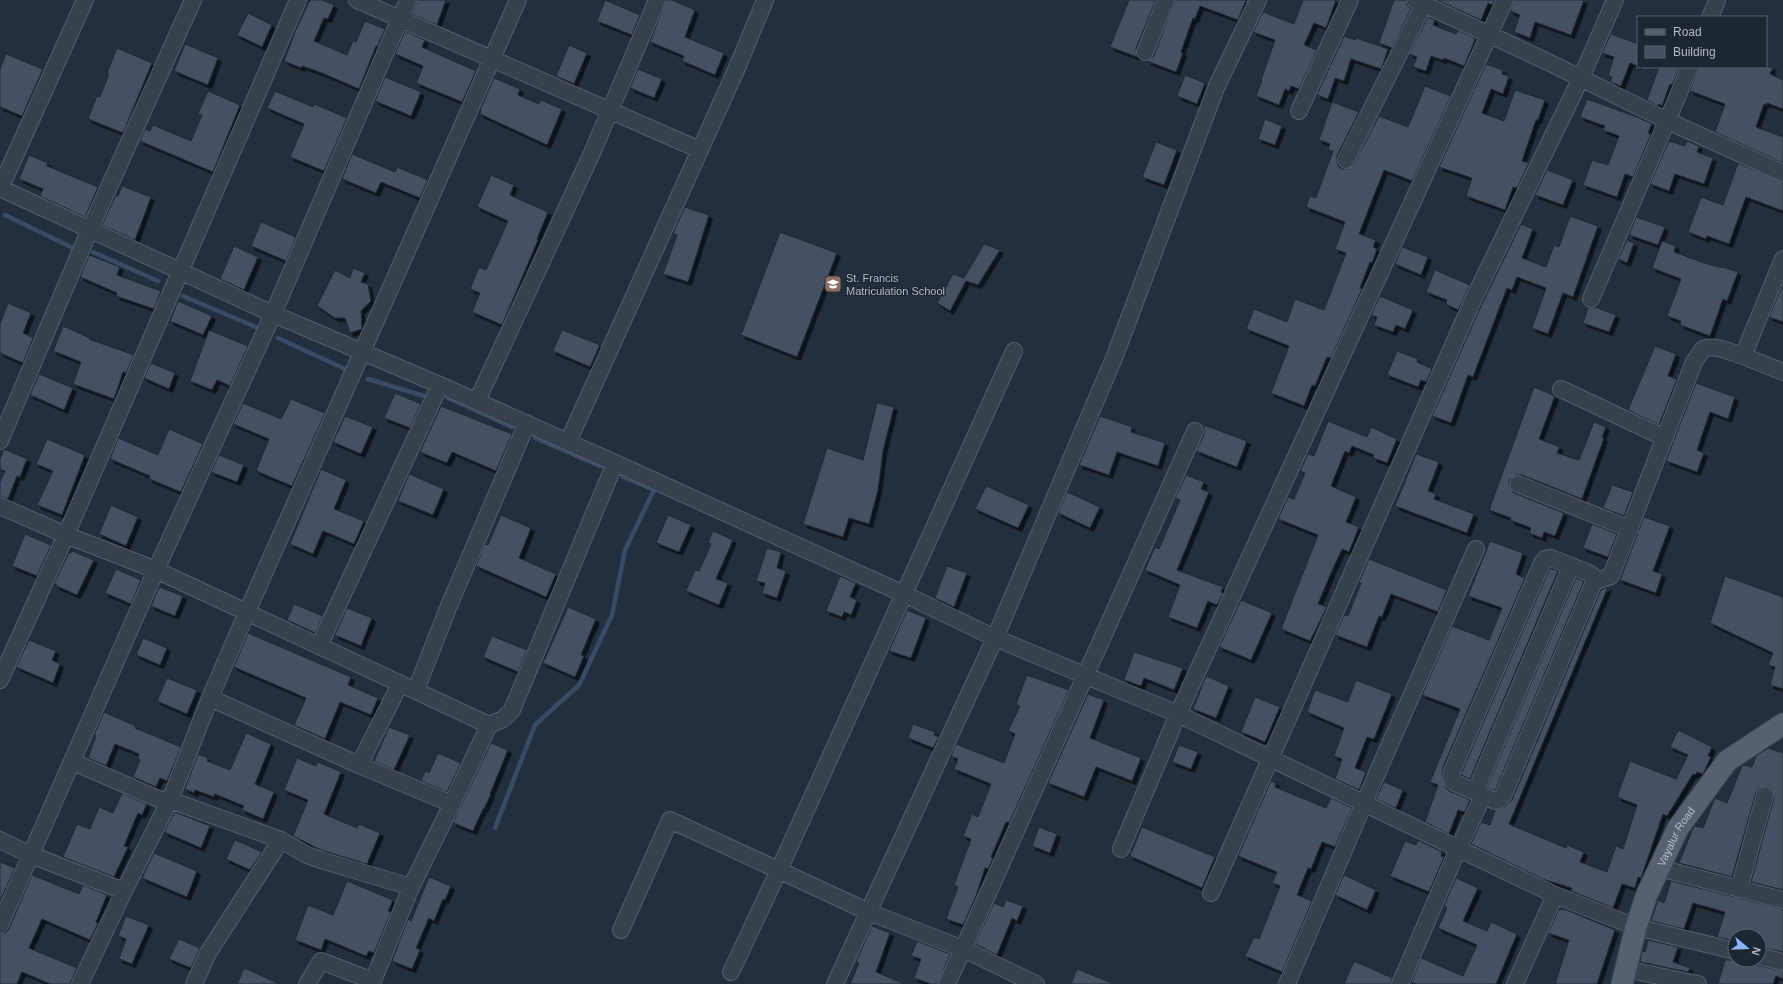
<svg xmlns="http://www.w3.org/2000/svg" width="1783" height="984" font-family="Helvetica,sans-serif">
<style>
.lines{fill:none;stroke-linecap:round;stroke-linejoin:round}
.stream{stroke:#394c67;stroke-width:4.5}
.building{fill:#455162;stroke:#1f2835;filter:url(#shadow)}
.minor-casing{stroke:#565f6c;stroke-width:18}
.major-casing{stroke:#414a57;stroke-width:23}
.minor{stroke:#38414e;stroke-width:16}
.major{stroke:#56606e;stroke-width:21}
.labels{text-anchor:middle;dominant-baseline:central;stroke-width:3;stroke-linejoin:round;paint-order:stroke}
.poi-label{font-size:11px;fill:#b4bcc9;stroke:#1d2633;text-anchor:start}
.street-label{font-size:11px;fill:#b4bcc9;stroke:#1d2633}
</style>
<defs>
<filter id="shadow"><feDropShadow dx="3.5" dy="3.5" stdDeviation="0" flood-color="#0009"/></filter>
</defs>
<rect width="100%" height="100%" fill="#242f3e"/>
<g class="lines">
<!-- stream -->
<path class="stream" d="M5,215L73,248
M93,252L158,281
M183,296L258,328
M278,338L345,369
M368,379L424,396
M448,398L512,427
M535,438L600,466
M495,828L535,725L579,685L612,615L625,550L654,490L623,477"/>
</g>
<!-- building -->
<path class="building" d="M310,0H322L334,5L328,19L324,18L314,41L347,55L353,41L356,42L365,21L385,29L377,47L376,46L359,89L322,73L302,66L301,68L284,61L295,32Z
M417,0H446L437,25L412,14Z
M605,0L640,15L632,35L597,21Z
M666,0H672L695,10L685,37L724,53L715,75L682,61L684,56L650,42Z
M1129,0H1156L1136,48L1137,57L1110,47Z
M1175,0H1246L1238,20L1200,6L1195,19L1193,18L1181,52L1183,53L1176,72L1147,61L1154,56Z
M1303,0H1336L1326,28L1314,23L1304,45L1317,50L1299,89L1291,86L1289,91L1285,89L1279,105L1256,96L1262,80H1261L1275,40L1253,32L1263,12L1294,24Z
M1394,0H1406L1407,5L1411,9L1392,48L1379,43Z
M1437,0H1495L1492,5L1488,3L1481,20Z
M1514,0H1584L1571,35L1535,22L1530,38L1514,32L1520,15L1510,11Z
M248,13L272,25L262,47L237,35Z
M1428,17L1435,20L1433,25L1456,34L1458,30L1474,38L1475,40L1464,66L1444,58L1443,60L1431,56L1426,71L1413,67L1417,57L1409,54Z
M405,31L425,40L422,47L476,71L462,102L416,83L423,66L395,54Z
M1611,34L1638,44V66L1630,63L1621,86L1610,82L1612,77L1608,75L1614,57L1602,53Z
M1344,36L1355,40L1356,38L1388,49L1382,67L1381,69L1351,59L1344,81L1335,78L1328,99L1317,95Z
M185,44L218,58L208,85L174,71Z
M569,45L587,53L574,84L556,76Z
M117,48L152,63L123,133L88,119L97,96L100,97L109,74L107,73Z
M6,54L43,69L22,116L0,107V69Z
M1486,64L1503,70L1502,74L1509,76L1503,94L1491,89L1482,113L1504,121L1515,90L1545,100L1538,120H1536L1522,161L1529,163L1517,188L1513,187L1505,210L1466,196L1472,178L1439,167Z
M1659,67H1680L1672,85L1670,84L1662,106L1659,104L1658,106L1647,100Z
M1699,67H1773L1770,74L1783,80V109L1767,103L1766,105L1764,104L1756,127L1783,137V163L1715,132L1725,104L1690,91Z
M638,69L662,79L654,98L630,88Z
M1185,75L1205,83L1197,104L1177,96Z
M385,77L421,92L411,116L375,101Z
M494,78L520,89L518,95L539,104L541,100L562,109L547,145L480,114L481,110H480Z
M1425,86L1451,96L1412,181L1384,170L1359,234L1376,240L1373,247L1377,249L1372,263L1370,262L1360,288L1362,289L1331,358L1327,357L1315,386L1312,385L1304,406L1271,393L1289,346L1246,329L1254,309L1287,322L1295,299L1324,310L1346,253L1335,249L1345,222L1306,207L1310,196L1316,198L1333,151L1328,150L1330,144L1319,140L1332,102L1359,112L1337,156V161L1338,166L1342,169H1347L1354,164L1379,116L1408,127Z
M208,91L240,105L213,172L140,141L145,129L150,131L153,125L191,141L202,115L198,114Z
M275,91L313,107L314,104L347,118L324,171L290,157L304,124L267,108Z
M1587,99L1637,117L1652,124L1648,133L1651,134L1633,177L1625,174L1617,197L1583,185L1592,160L1608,165L1619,136L1603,130L1605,126L1580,117Z
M1265,119L1282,126L1275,145L1258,139Z
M1669,141L1685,146L1687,141L1699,146L1697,152L1713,158L1704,184L1675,174L1669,191L1650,184Z
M1156,142L1177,150L1164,185L1142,177Z
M352,154L395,172L397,167L428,180L420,198L381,182L376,193L342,179Z
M29,155L48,163L47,166L98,187L85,217L40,196L43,189L19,179Z
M1738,163L1783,182V211L1746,197L1729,244L1707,236L1706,239L1688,232L1701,197L1723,205Z
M1547,170L1573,180L1563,205L1535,195Z
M491,175L514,185L510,195L548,212L537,239L538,240L502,325L472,312L480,293L470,289L479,267L486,270L508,221L477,207Z
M122,186L151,197L135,240L102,225L116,195L118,196Z
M685,207L709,215L688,282L663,274L677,235L673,233Z
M1570,216L1598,226L1573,297L1563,293L1548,334L1532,328L1546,288L1517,277L1512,290L1507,288L1473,377L1468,375L1451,423L1432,416L1482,304L1521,224L1533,229L1522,258L1546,267L1554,245L1559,247Z
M1636,217L1665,227L1658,245L1629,235Z
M261,222L296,237L286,261L251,246Z
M780,232L837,253L797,357L741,335Z
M1627,240L1634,243L1627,263L1618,259Z
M1662,241L1676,246L1674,252L1704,263L1723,268V267L1738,272L1727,301L1723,299L1710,336L1680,325L1681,321L1667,316L1681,279L1652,268Z
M984,244L1000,250L978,285L966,281L950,311L937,303L953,274L964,278Z
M234,246L258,257L244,290L220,279Z
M1402,247L1428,257L1421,275L1395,264Z
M89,255L120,267L117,275L161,291L154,309L116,296L117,293L80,277Z
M353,268L365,273L361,282L368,284L371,301L361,311L362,329L350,333L345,318H335L317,306L335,270L350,278Z
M1435,270L1470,285L1458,310L1446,304L1447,300L1426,292Z
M1783,284V322L1769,317Z
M1380,296L1413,310L1405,329L1396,325L1393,332L1374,325L1377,317L1371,315Z
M178,301L212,316L203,335L170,321Z
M8,303L31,313L23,333L33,338L23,363L0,353V324Z
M1595,307L1616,315L1609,332L1583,323L1588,308Z
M63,326L90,338L89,339L134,355L126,373L123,372L114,399L73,384L81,362L53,351Z
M209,330L248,346L230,386L217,380L212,390L190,381Z
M562,330L600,345L590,367L553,351Z
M1655,346L1676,354L1668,376L1677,379L1659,425L1628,410Z
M1397,351L1418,359L1417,362L1432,369L1426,382L1421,380L1418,387L1387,375Z
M151,363L175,373L169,389L144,378Z
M39,374L73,388L64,410L30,395Z
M1696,383L1735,397L1728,419L1710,412L1697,450L1704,453L1697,472L1666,461Z
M1534,387L1555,396L1539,439L1560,447L1557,453L1579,460L1594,422L1606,427L1602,437L1604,438L1582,499L1522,475H1516L1509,480V486L1514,493L1564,513L1555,536L1544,532L1542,538L1529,533L1531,528L1510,520L1511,518L1489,510Z
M395,393L421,404L410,428L384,418Z
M291,399L325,413L292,486L256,471L269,439L233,424L243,403L281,419Z
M877,403L894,407L883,451L878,490L869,524L849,518L843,537L803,524L827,448L863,460Z
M441,406L512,434L496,471L452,452L447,463L420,452Z
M345,416L373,427L361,454L333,442Z
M1100,416L1132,427L1131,432L1165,443L1158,466L1117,452L1109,475L1079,465Z
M1328,421L1367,437L1371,427L1397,439L1387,463L1373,458L1374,455L1352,446L1349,453L1345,451L1331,486L1356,497L1346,522L1359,527L1349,552L1342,549L1331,573L1318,604L1327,607L1310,641L1281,629L1318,535L1278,519L1288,497L1294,499L1305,473L1300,471L1308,454L1314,456Z
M1204,425L1247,441L1237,467L1196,451L1204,435Z
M169,429L203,444L181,492L149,479L150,476L110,459L118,438L158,455Z
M47,439L85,455L62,515L37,505L53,471L36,464Z
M4,449L27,459L20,477L17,476L8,499L0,497V482L5,471L0,469V459Z
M1416,454L1439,462L1428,491L1436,494L1434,499L1474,514L1467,533L1395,506Z
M219,455L244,465L237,482L211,472Z
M321,469L346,480L334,509L364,521L354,544L323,531L313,554L290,544Z
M409,474L444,489L433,515L398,501Z
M1186,475L1204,482L1201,489L1209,492L1177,570L1223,587L1221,592L1223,593L1217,605L1208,601L1197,628L1168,617L1180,585L1145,570L1155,547L1159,549L1180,500L1175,498Z
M1612,485L1633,492L1624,516L1603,508Z
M986,486L1029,505L1018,528L975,509Z
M1067,492L1100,507L1090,528L1058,513Z
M111,505L138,517L126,546L99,534Z
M501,515L531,528L519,558L556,574L546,597L476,566L485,544L488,545Z
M668,515L691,525L679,552L656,543Z
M1644,517L1670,526L1653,571L1662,574L1656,593L1620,580Z
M1592,524L1617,534L1608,557L1583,548Z
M713,531L733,540L716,579L728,583L719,605L686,591L695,570L699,571L711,544L708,543Z
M25,534L51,545L37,576L12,566Z
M1490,541L1523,553L1516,574L1525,578L1443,767L1442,777L1445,787L1449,791L1470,800L1465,812L1458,810L1449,834L1425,822L1438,785L1430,782L1460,709L1422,695L1452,626L1489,640L1502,608L1468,596Z
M767,548L781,552L777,568L786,571L777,598L762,593L765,583L756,581Z
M72,551L94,560L77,595L56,586L57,585L54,584L69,552L71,553Z
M1369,559L1447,590L1438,612L1391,594L1382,617L1379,616L1367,647L1335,635L1344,615L1348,616L1361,583L1359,582Z
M947,566L967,573L954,607L935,598Z
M1550,568L1558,571L1470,779L1461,775V774Z
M116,569L141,580L131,604L105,593Z
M840,576L856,583L850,597L857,600L851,615L844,612L842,617L826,611Z
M1725,576L1783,597V689L1770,685L1775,667L1768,665L1773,653L1710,623Z
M1576,578L1584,581L1495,791L1487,787Z
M159,587L183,596L175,616L151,606Z
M1608,587L1509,824L1566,848L1567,845L1584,852L1580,862L1607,872L1616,846L1623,849L1637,805L1617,797L1630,761L1676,779L1688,755L1670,747L1678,730L1712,747L1708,756L1711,757L1703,774L1697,772L1695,775L1693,774L1667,816L1663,814L1641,878L1638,877L1635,888L1622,884L1613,908L1571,891L1572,888L1545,880L1471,844L1481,822L1490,825L1495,810L1505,807L1512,800L1601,590Z
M1241,600L1272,613L1251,660L1219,647Z
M294,604L323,616L315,633L287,620Z
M568,607L596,619L581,655L584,656L575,677L543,663Z
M347,608L372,618L361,646L335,635Z
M907,610L926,618L911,658L889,651Z
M248,633L351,677L348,685L378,698L371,715L340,702L325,739L294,725L306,698L234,667Z
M492,636L527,650L518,672L483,657Z
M143,638L167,648L160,665L136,655Z
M29,640L56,651L52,660L60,664L53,683L16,667Z
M1134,652L1183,668L1174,690L1144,678L1141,686L1124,680Z
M1027,675L1069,690L1009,823L1006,822L991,857L993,858L988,869L985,868L976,896L963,925L946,919L958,887L954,885L971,839L963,836L972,814L978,817L991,784L954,769L958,759L951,756L956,744L1004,763L1015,734L1008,731L1020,706L1016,704Z
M1206,676L1229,686L1216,718L1193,709Z
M167,678L197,690L187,714L157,701Z
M1356,680L1392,694L1374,739L1367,737L1355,768L1366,772L1359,790L1335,779L1342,759L1334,756L1344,728L1307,712L1315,690L1348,702Z
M1088,694L1104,700L1090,738L1141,758L1132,781L1096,767L1084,797L1048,783Z
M1255,697L1280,707L1265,742L1241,732Z
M104,712L136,726L135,728L181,747L167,781L160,778L156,787L133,777L140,760L138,759L139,754L115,744L106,766L88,758L96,736L94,735Z
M913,724L935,732L934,735L939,737L933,748L908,738Z
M389,727L410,735L394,770L374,761Z
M246,733L271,744L255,784L274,792L263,819L242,810L244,806L215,794L214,797L195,790L194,793L185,789L198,754L208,758L207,761L230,770Z
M491,743L508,750L490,794H491L484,809H483L473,831L453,823Z
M1179,745L1198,752L1191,769L1172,762Z
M1768,748L1783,753V890L1751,882L1774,798L1772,789L1767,786L1759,788L1756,792L1732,877L1679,863L1693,828L1695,826L1703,828L1715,798L1727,803L1742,766L1743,765L1752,767L1756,756Z
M438,753L461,763L447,792L421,781L425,771L429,773Z
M297,758L316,766L318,762L341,772L324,814L357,828L359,824L380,833L367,864L321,850L293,836L308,800L284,790Z
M1271,781L1276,783L1275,787L1326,808L1331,798L1352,808L1335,847L1322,842L1311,869L1308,868L1297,895L1312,901L1282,972L1245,956L1254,937L1259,939L1280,886L1272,883L1277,872L1238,856Z
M1384,782L1403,790L1396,808L1376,799Z
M122,793L147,804L142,815L138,813L124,846L128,847L114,877L63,857L77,824L90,829L99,807L113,813Z
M175,812L210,826L201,848L164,832Z
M1039,827L1057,834L1050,853L1032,846Z
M1142,827L1215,857L1202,888L1130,856Z
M235,840L262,852L250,870L226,859Z
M1418,840L1442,852L1441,856L1444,857L1429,892L1390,876L1405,841L1416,845Z
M154,853L197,871L187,897L142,878Z
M0,862L15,868L0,901Z
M32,875L79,894L83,885L107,895L96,922L98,923L90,940L42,919L29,948L77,968L70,984H50L22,972L17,984H0V934L5,933L9,929Z
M1344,875L1376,890L1367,910L1335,895Z
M429,877L451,886L445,900L443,899L434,921L429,918L416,948L420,950L412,969L392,961L408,919L411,921Z
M1456,878L1478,888L1463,921L1487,931L1491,922L1517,934L1496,984H1416L1411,982L1421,958L1463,976L1477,945L1438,928L1447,908L1444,906Z
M347,881L393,900L388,911L391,912L374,953L369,951L366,956L325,939L321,950L295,940L308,905L333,915Z
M1671,881L1783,909V952L1759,947V936H1735V941L1717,937L1725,912L1693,903L1684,929L1651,921L1658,900L1664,903Z
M1006,900L1023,906L1017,921L1012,918L997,955L975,944L994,903L1003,907Z
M1559,909L1564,910V909L1615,930L1597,984H1555L1569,940L1548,933Z
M126,916L149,925L132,964L119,959L126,939L118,936Z
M872,926L890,933L876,972L905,984H850L859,963L856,962Z
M179,939L200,948L191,968L169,959Z
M1648,940L1678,947L1673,962L1690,968L1688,972L1640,962L1642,951L1645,952Z
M917,941L950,954L938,984H931L914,978L921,959L911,956Z
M1725,960H1751L1757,965L1783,971V979L1776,976L1773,984H1718Z
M1354,961L1392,978L1391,984H1344Z
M244,968L280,984H237Z
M1077,969L1112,983V984H1071Z"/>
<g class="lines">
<!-- minor casing -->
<g class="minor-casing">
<path id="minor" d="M357,0L700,150
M1415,0L1550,63L1668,121L1783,173
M1710,17L1717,1
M1145,52L1166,0
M1299,111L1350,0
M1346,160L1426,0
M0,188L273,314L440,385L615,463L904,594L995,638L1178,714L1555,895L1636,927L1735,951
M0,189L85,0
M1783,259L1743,356L1783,372
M1591,299L1690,67
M1561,389L1665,438
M477,401L592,153L657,0
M0,441L90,229L193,0
M568,442L737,68L765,0
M1518,484L1630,529
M0,506L66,535L156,570L489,725
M1551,558L1589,573L1593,576L1594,582L1503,796L1499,800L1495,801L1453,782L1451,778L1452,771L1542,563L1545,559Z
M1594,582L1611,576L1694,362L1703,349C1716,344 1730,352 1743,356
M319,646L440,385
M0,680L66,535L298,0
M400,684L359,765L452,804
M416,690L448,608L527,423
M210,698L359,765
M73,762L161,800H170L281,840L307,855L324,861L411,887
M1475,792L1571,566
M0,840L31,855L124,891
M1121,849L1178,714L1505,0
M1659,868L1783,900
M1739,889L1765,795
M1211,893L1473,300L1581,78L1615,0
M0,925L156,570L273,314L408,0
M621,930L670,820L869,912L963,949L1195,431
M1759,956L1783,962
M1625,969L1698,984
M731,972L779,870L1014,351
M80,984L124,891L170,800L210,698L247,612L518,0
M194,984L208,953L281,840
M307,984L321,961L373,981L411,887L452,804L489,725L503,719L512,710L615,463
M835,984L995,638L1114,358L1216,88L1258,0
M947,984L963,949L1036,984
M1287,984L1364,803L1476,549
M1400,984L1458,849L1483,796
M1515,984L1555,895"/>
</g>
<!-- major casing -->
<g class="major-casing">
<g id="major">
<path id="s1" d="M1622,984L1636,927L1647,894L1678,828L1727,761L1783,724"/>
</g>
</g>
<!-- minor -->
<use href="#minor" class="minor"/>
<!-- major -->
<use href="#major" class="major"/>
</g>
<!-- icons -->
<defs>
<g id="school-square" transform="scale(0.9)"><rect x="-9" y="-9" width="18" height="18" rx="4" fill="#8d6e63" stroke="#1d2633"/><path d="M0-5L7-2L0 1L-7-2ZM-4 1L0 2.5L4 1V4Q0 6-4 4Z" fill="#fff"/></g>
</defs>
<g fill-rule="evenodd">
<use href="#school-square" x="833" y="284"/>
</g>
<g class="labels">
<!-- poi labels -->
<g class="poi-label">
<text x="846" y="278">St. Francis<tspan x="846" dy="13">Matriculation School</tspan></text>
</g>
<!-- street labels -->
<g class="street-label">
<text stroke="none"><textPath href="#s1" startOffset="158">Vayalur Road</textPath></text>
</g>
</g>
<!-- legend -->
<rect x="1637" y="16" width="130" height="52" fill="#1d2633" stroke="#59626f"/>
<rect x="1645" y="29" width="20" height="6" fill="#56606e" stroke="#59626f"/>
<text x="1673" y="36" font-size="12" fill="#b4bcc9">Road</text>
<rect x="1645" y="46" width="20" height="12" fill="#455162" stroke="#59626f"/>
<text x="1673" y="56" font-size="12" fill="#b4bcc9">Building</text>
<!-- north arrow -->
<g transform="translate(1747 948) rotate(109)"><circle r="19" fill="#1d2633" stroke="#59626f"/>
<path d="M0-3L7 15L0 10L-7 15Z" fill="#8ab4f8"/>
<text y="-6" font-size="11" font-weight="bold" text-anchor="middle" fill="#b4bcc9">N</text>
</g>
</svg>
